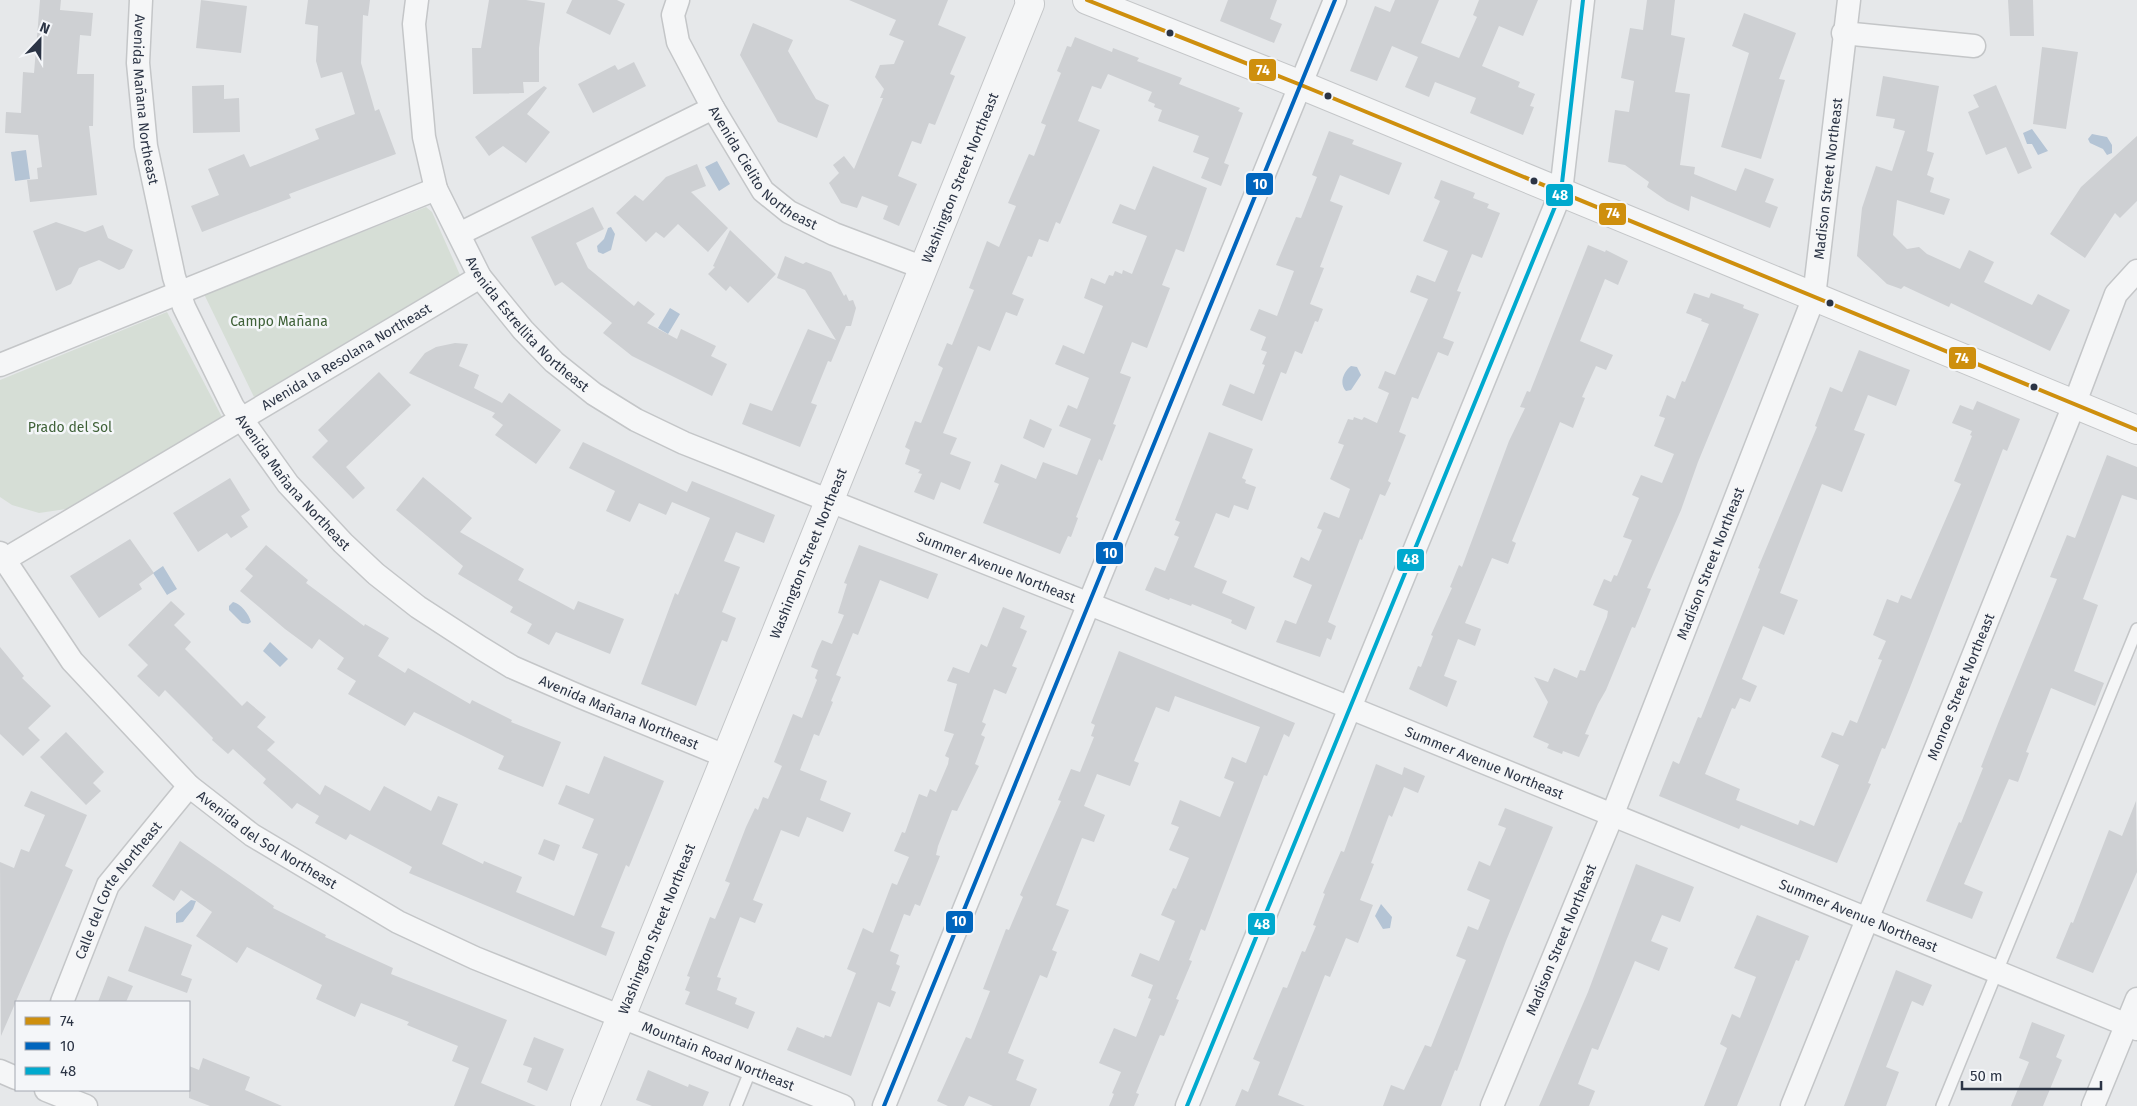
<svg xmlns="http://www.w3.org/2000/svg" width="2137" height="1106" font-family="'Fira Sans',sans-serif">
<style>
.green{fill:#d6ded6}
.water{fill:#b4c4d5}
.building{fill:#ced0d3}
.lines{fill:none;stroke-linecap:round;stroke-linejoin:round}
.service-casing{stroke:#c4c6c8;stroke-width:14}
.minor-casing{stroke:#c4c6c8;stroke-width:25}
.tertiary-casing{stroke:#c4c6c8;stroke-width:30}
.service{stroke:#f5f6f7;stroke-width:11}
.minor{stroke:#f5f6f7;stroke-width:22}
.tertiary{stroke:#f5f6f7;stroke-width:28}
.bus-1-casing{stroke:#f4f6f9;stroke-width:8}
.bus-2-casing{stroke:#f4f6f9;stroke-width:8}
.bus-3-casing{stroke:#f4f6f9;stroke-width:8}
.bus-1{stroke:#ce8f0e;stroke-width:4}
.bus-2{stroke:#0065bd;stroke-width:4}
.bus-3{stroke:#00a9ce;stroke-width:4}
.bus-dot{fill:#2b3445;stroke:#f4f6f9;stroke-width:2}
.labels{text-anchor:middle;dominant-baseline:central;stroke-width:5;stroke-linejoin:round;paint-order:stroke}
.street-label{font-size:14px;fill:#2b3445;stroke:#f4f6f9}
.park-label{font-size:14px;fill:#3f6138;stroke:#f4f6f9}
.line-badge{stroke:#f4f6f9;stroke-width:2}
.badge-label{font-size:14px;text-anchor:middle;font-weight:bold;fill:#fff}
</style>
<rect width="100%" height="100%" fill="#e6e8ea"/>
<!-- green -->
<path class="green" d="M426,207L432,212L460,275L254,397L204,294Z
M167,312L222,417L73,508L39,513L12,505L0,497V380Z"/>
<!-- water -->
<path class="water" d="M2032,129L2048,151L2038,155L2032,144H2027L2023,133Z
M2092,134L2107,137L2112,145V153L2107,155L2103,149L2090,143L2088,139Z
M26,150L30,179L15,181L11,152Z
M717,161L730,184L719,191L705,167Z
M611,227L615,234L611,250L603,254L598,252L597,246L604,239L608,228Z
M670,308L680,314L668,334L658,328Z
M1351,366L1357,367L1361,375L1351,390L1346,391C1339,384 1343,372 1351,366Z
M163,566L177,589L167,595L153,573Z
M233,602C241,604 249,614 251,622L248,624L242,623L229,610V606Z
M270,642L288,659L280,667L263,651Z
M191,900L196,901L193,909L183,922L176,923V913Z
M1381,904L1392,917L1390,928L1383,929L1375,916Z"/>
<!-- building -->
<path class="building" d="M40,0H61L60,10L93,13L91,36L80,35L77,74H94L93,126H89L97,195L30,202L27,180L38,179L37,168L42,167L38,135L5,133L6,112L21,113L23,72L34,73Z
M201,0L247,6L241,53L196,48Z
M308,0H370L368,16L363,15L361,63L375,111L379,109L396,154L289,194L291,198L202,232L191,206L219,195L208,169L244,154L250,167L319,139L315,129L355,114L342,72L321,78L316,61L318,26L305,24Z
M489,0H526L545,3L539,48V82H523L524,93L473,94L472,48H481Z
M572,0H617L625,4L610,35L566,13Z
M849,0H948L938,25L966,37L950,74L955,76L935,125L929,123L921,144L912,141L898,176L917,184L899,226L883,219L888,206L862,196L857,208L841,203L829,183L839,173L833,165L844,156L854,169L883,98H880L884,89L875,77L880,65L894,64L904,41L889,35L896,20Z
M1228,0H1277L1270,19L1282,24L1274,43L1220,21Z
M1395,0H1439L1421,43L1459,58L1477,17L1473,15L1479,0H1538L1523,36L1499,26L1482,66L1520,82L1518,87L1535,94L1530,106L1534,107L1523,135L1470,113L1476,98L1435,82L1429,97L1405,87L1418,57L1392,46L1377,81L1350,71L1375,6L1390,12Z
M1647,0H1675L1671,35L1685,38L1675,92L1690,94L1680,165L1695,167L1694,174L1736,191L1745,168L1774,179L1765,202L1778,207L1770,228L1691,196L1689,211L1667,201L1647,187L1649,182L1625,165L1608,162L1615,110L1629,112L1634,81L1621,78L1630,28L1643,30Z
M2008,0H2033L2034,36H2010Z
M1744,13L1796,33L1779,79L1785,80L1761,159L1721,147L1749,53L1732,46Z
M753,23L793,40L788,51L816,99L829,105L817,138L778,122L740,55Z
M1075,37L1112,52L1113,48L1139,58L1137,61L1182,78L1179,84L1240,108L1238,111L1243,113L1224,163L1229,165L1221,186L1201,178L1209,158L1193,152L1199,136L1158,121L1162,110L1154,107L1155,104L1148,101L1152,92L1108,74L1101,89L1092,86L1078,121L1100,130L1060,224L1056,222L1048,242L1039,239L1032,257L1028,256L1012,294L1024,299L1017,316L1006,312L990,351L978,346L943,433L957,438L950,454L971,462L960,490L941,482L934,500L914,492L922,474L918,473L920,470L905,464L910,450L905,447L915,421L921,423L943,368L938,365L947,343L952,345L974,290L969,288L987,241L999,247L1016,206L1008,203L1029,154L1034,156L1046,125L1041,123L1061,73L1057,71L1067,46L1071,47Z
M2042,47L2078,52L2066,129L2033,124Z
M634,62L646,86L593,113L578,84L615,65L618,70Z
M1883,76L1939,86L1927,151L1934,153L1927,175L1934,178L1930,192L1950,199L1944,215L1897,200L1893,235L1907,249L1919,247L1927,254L1960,269L1969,250L1994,262L1984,282L2032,305L2038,294L2070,310L2050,351L1951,303L1949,307L1904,286L1901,289L1887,284L1857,256L1862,208L1876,166L1892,171L1905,131L1893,128L1895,119L1876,116Z
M224,85V99L239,98L240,132L193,133L192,86Z
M1996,85L2032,168L2018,174L2006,147L1986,155L1968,112L1979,107L1973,95Z
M544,86L547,88L527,114L550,132L526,163L503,146L489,156L475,137Z
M1329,131L1354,140L1352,144L1402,163L1389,195L1340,175L1330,201L1343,206L1320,267L1324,268L1310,304L1323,309L1318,322L1315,321L1302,354L1295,351L1286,374L1281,372L1262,421L1222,405L1230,384L1254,394L1265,365L1262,364L1267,352L1261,350L1266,337L1250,330L1259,309L1277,316L1294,271L1276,265L1296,217L1301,218L1317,177L1312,175Z
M2137,136V201L2120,218L2115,213L2085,258L2050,234L2081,187Z
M697,164L706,186L691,192L728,228L708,252L678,224L664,238L656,232L646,242L616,213L635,195L643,201L666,177Z
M1153,166L1207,188L1184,252L1176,249L1162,285L1170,288L1147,348L1132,342L1120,373L1131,377L1113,424L1116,425L1102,461L1099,459L1076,517L1078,518L1071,537L1068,536L1060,554L983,523L999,484L994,482L1001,464L1036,479L1043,462L1077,475L1091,439L1059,426L1068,405L1077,409L1089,378L1055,364L1063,345L1084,354L1103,306L1084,298L1091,278L1105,284L1109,275L1113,276L1115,271L1122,274L1123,270L1132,274L1147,236L1112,223L1120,204L1135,210Z
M1441,180L1475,193L1473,198L1489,204L1487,208L1500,213L1482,258L1472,254L1457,291L1461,292L1443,338L1454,342L1448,356L1438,352L1418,399L1412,397L1399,432L1406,435L1388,481L1391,483L1385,496L1380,494L1362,540L1360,539L1328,622L1336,626L1331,640L1327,638L1320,657L1276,642L1285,620L1296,624L1312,585L1293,577L1301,557L1309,561L1322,530L1317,528L1324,512L1339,518L1350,489L1330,479L1344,445L1338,443L1348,419L1353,420L1354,417L1362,420L1364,417L1377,423L1389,393L1378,388L1385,371L1395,375L1428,299L1410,292L1417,275L1435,282L1448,251L1423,241L1440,201L1434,198Z
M593,207L604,229L576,243L588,268L634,306L638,301L655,314L647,323L677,339L681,329L716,346L711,356L727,364L712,396L632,356L603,333L612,323L562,282L555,286L531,237Z
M56,222L85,232L103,225L108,238L133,250L124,268L119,270L99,260L79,268L71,284L56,291L33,231Z
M730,230L776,274L748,303L730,286L726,291L708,274L715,267L713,266Z
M1588,245L1605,252L1606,250L1628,261L1618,285L1605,279L1580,341L1613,355L1606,370L1596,366L1582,397L1585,398L1573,428L1560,422L1512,541L1516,543L1508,564L1492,558L1465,623L1481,629L1475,646L1458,639L1444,676L1457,681L1447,707L1409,689L1418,666L1421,667L1433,636L1431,635L1452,588L1450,587L1459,565L1462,567L1509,441L1525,408L1520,407L1527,391L1530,392Z
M785,256L803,264L806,262L831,272L844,296L846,294L849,301L853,300L856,308L851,326H846L831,362L828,361L811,403L817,405L800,447L742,424L750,403L772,411L808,329L836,340L805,290L777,278Z
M1694,293L1709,298L1711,293L1744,305L1743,308L1759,314L1698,462L1681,510L1647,588L1651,589L1635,628L1632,627L1606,690L1598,704L1585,734L1589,735L1579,757L1563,751L1562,754L1547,748L1549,744L1533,737L1548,702L1534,677L1548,682L1554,668L1577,678L1580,670L1585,671L1607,617L1608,611L1593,605L1604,579L1611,582L1614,575L1617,576L1632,540L1623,537L1639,498L1632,495L1641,475L1662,483L1674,454L1654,446L1665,418L1659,416L1667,395L1675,399L1682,381L1685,382L1709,324L1701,321L1702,319L1686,313Z
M455,343L468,344L459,366L479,375L474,388L502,403L500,406L509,393L561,430L536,464L495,435L503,425L492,417L495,413L409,373L425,353L436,347Z
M1859,350L1910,370L1896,406L1868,395L1854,430L1865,434L1842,492L1822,484L1780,593L1798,600L1784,635L1763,626L1742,679L1757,686L1750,702L1740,698L1735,709L1732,708L1705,774L1740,789L1736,800L1798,825L1800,820L1814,826L1839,765L1821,757L1832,732L1843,736L1850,720L1857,723L1882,660L1878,659L1886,641L1873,635L1887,599L1898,603L1901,595L1911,599L1961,484L1954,481L1972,436L1970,435L1972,431L1952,423L1960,405L1973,410L1977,401L2020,419L2007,451L2003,449L1909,690L1885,749L1882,748L1868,783L1871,784L1837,863L1741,825L1739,829L1659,796L1673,761L1679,764L1698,717L1701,718L1760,569L1758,568L1817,427L1815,426L1830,387L1842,392Z
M379,372L411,405L346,467L365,488L353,499L312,457L328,441L318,430Z
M1030,419L1052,429L1044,448L1023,438Z
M1209,432L1253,449L1242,478L1246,480L1245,483L1256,487L1248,510L1234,505L1229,518L1216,513L1194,567L1227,581L1222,593L1255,607L1246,630L1231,623L1232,620L1192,604L1191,606L1170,598L1169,600L1145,590L1155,567L1165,571L1179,537L1174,535L1180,522L1175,520Z
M583,442L687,492L692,481L775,515L764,543L736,532L724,561L740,567L722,612L736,618L727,642L722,640L696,706L641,684L675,593L678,595L710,518L672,502L666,515L639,503L630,522L606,511L615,491L569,468Z
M2107,455L2137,467V500L2122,495L2083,599L2098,605L2074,671L2104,683L2095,706L2051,688L2026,752L2029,753L2018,782L2009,779L1964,884L1983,892L1972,919L1926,901L1959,822L1961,823L1983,768L1981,767L1999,721L2057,579L2050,577L2067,535L2075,538Z
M423,477L472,518L460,532L524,569L518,580L574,610L578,601L624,619L610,654L556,632L549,645L527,633L532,624L510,612L513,607L458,574L463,566L396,510Z
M230,478L250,510L241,516L248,527L231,538L227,533L198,552L173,513Z
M130,539L154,573L139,584L142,589L99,618L70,576Z
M266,545L308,580L306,583L364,626L365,624L389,638L378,656L405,673L408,668L470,704L472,700L512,720L511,722L561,742L543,787L498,769L504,756L414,712L405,726L348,694L356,681L337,669L344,658L319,639L312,649L285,629L240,591L253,576L245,569Z
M859,545L938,574L928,599L880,580L858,635L853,633L836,675L841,677L831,701L833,702L819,736L814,734L800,770L827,781L820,800L851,813L843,832L807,817L799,837L781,830L753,900L763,904L755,923L740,917L717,977L721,978L717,990L737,998L735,1004L755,1012L748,1029L685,1004L690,992L685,990L690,977L687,976L710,917L715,919L730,883L725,881L746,827L755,808L758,810L763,797L768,799L782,766L774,762L793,714L802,718L817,680L815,678L818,670L811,667L817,651L822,640L832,644L844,615L838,613L847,584L844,583Z
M171,601L185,614L174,625L191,642L185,649L242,706L247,701L266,717L257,727L275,742L267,750L320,795L325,785L370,811L384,786L431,811L438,796L458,804L442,844L483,864L484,861L522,877L516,892L574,916L598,854L582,848L594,819L558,804L566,785L589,794L604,756L664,781L629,867L626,865L601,927L615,932L606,956L409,873L412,867L350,834L346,840L315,823L319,816L297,803L292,809L263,783L266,779L233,749L228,754L212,740L213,738L165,690L159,697L137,676L148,665L128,645Z
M1003,607L1025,616L1020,628L1027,631L1012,666L1017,668L1006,694L994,689L982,722L986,724L981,735L985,737L975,764L979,766L957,811L952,810L938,846L936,855L940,856L920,906L915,904L910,916L904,914L890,951L899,955L896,964L900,966L891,990L896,992L890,1007L878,1002L851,1076L787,1050L797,1027L824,1038L825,1035L831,1037L856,973L847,969L863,928L873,933L892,883L897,885L909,857L894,851L902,832L905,833L919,794L927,797L930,789L936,792L948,764L949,758L945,756L954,734L944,731L957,684L947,681L953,667L969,673L981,644L987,647Z
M0,647L24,676L22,678L51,706L28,728L40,740L23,756L0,734Z
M1119,651L1295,723L1289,737L1284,734L1267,776L1264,775L1205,931L1201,929L1189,960L1192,961L1176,999L1179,1000L1164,1036L1160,1035L1136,1093L1139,1094L1134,1106H1109L1114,1094L1112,1093L1121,1072L1099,1063L1114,1028L1136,1037L1151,999L1148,998L1153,985L1131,976L1140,953L1159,961L1175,921L1161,915L1173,888L1176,889L1189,858L1169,850L1179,827L1171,824L1180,800L1220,817L1234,782L1224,778L1232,757L1246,763L1260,727L1175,696L1169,712L1156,707L1134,761L1139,763L1130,786L1097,774L1084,806L1105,815L1094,842L1082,838L1056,905L1069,910L1052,950L1057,952L1047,978L1040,975L1008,1053L1024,1060L1016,1080L1037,1089L1030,1106H993L969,1096L964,1106H948L937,1101L966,1037L971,1039L990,991L983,989L1006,929L1009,930L1023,897L1020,895L1061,801L1058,800L1071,769L1080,772L1094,737L1091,736L1095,725L1091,723Z
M66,732L104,772L93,783L101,791L86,805L40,757Z
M1376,764L1402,775L1404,767L1425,776L1418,793L1404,787L1392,817L1389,815L1371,863L1374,864L1360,900L1373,905L1358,943L1346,938L1330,977L1325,975L1278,1095L1305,1106H1235L1242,1089L1248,1092L1260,1062L1253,1059L1283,987L1287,988L1302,951L1305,952L1316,926L1313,925L1325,894L1323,893L1341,851L1344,852Z
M31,791L87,815L65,866L73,870L1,1036L0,862L14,868L21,849L29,852L45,815L24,806Z
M2136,801L2137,872L2093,973L2056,958L2071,922L2073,923L2109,830L2122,836Z
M1505,808L1553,827L1506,941L1457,1071L1455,1070L1441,1106H1383L1391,1085L1404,1090L1425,1045L1431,1047L1466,960L1456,956L1468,926L1478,930L1490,900L1467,890L1479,861L1490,866L1506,828L1498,825Z
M544,839L560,845L554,861L538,854Z
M180,841L274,906L273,908L326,935L325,937L393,968L391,974L507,1020L481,1083L536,1106H454L469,1068L452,1061L458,1046L407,1025L409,1022L361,1003L355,1017L316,999L322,985L247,947L237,963L196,936L212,912L181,890L174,901L152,886Z
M1636,864L1694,887L1680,922L1662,915L1651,941L1668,948L1659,971L1635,961L1598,1050L1592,1048L1578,1084L1595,1091L1589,1106H1539L1588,992Z
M1757,915L1809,936L1799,961L1796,960L1737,1106H1704L1727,1048L1720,1044L1732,1014L1740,1018L1756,977L1734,968Z
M145,926L192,945L181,975L192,979L187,993L128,971Z
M1896,970L1932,985L1923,1006L1912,1001L1886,1067L1899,1072L1886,1106H1844Z
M108,976L133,986L126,1002H98Z
M2032,1022L2065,1035L2056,1057L2062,1060L2043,1106H2011L2029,1062L2019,1058Z
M534,1037L564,1049L547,1091L527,1082L532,1068L523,1065Z
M203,1058L250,1077L245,1090L282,1106H210L189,1098V1066L199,1070Z
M648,1070L688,1087L689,1084L709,1092L703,1106H652L636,1100Z"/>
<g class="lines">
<!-- service casing -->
<g class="service-casing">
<path id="service" d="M736,1106L751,1069
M1942,1106L2137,629"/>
</g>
<!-- minor casing -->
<g class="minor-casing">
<g id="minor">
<path id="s1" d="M141,0L138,63L146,146L174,277L184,307L233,407L288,484L343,543L376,574L418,607L481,648L512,667L581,697L725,756"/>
<path id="s2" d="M417,0L414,24L424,137L436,189L480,277L523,330L554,362L594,394L636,420L684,443L1331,700L2137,1029"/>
<path id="s3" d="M678,0L673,15L678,42L713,108L763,191L789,212L834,234L924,268"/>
<path d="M1843,33L1974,46"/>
<path d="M459,234L713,108"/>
<path d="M0,365L436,189"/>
<path id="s4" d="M0,553L72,661L189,786L252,835L398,922L475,958L843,1106"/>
<path id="s5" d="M4,560L480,277"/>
<path id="s6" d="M62,1002L108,885L189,786"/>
<path d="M0,1071L16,1078"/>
<path d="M46,1090L86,1106"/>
<path d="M884,1106L1335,0"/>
<path d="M1187,1106L1561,192L1583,0"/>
<path id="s7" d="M1492,1106L1612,816L1814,297L1849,0"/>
<path id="s8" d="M1792,1106L2074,405L2116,294L2137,271"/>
<path d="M2093,1106L2137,999"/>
</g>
</g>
<!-- tertiary casing -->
<g class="tertiary-casing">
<g id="tertiary">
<path d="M1087,0L1301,85L2137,430"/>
<path id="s9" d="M585,1106L1030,4L1029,0"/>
</g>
</g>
<!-- service -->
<use href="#service" class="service"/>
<!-- minor -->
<use href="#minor" class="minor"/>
<!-- tertiary -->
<use href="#tertiary" class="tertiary"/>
<!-- bus-1 casing -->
<g class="bus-1-casing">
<path id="bus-1" d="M1087,0L1301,85L2137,430"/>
</g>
<!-- bus-2 casing -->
<g class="bus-2-casing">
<path id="bus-2" d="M884,1106L1335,0"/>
</g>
<!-- bus-3 casing -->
<g class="bus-3-casing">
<path id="bus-3" d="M1187,1106L1561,192L1583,0"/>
</g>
<!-- bus-1 -->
<use href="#bus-1" class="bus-1"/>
<!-- bus-2 -->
<use href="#bus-2" class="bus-2"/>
<!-- bus-3 -->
<use href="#bus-3" class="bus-3"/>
</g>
<!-- markers -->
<g class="bus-dot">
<circle cx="1170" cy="33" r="4.5"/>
<circle cx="1328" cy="96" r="4.5"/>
<circle cx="1534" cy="181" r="4.5"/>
<circle cx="1830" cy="303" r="4.5"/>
<circle cx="2034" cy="387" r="4.5"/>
</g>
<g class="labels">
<!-- street labels -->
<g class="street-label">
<text stroke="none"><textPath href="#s1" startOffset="100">Avenida Mañana Northeast</textPath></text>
<text stroke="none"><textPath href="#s3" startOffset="198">Avenida Cielito Northeast</textPath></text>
<text stroke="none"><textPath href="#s9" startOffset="1001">Washington Street Northeast</textPath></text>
<text stroke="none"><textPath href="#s7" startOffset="990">Madison Street Northeast</textPath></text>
<text stroke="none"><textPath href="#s2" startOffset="356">Avenida Estrellita Northeast</textPath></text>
<text stroke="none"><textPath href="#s5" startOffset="398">Avenida la Resolana Northeast</textPath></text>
<text stroke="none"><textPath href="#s1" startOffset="520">Avenida Mañana Northeast</textPath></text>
<text stroke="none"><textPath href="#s9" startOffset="596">Washington Street Northeast</textPath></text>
<text stroke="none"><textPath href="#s7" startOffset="585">Madison Street Northeast</textPath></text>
<text stroke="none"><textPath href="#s2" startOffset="892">Summer Avenue Northeast</textPath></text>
<text stroke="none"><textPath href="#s8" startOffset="452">Monroe Street Northeast</textPath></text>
<text stroke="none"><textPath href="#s1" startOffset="925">Avenida Mañana Northeast</textPath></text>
<text stroke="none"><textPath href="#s2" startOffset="1418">Summer Avenue Northeast</textPath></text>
<text stroke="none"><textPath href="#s4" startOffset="396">Avenida del Sol Northeast</textPath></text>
<text stroke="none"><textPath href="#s6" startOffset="126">Calle del Corte Northeast</textPath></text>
<text stroke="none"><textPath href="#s2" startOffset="1822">Summer Avenue Northeast</textPath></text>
<text stroke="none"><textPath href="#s9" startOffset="191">Washington Street Northeast</textPath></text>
<text stroke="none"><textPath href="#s7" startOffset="180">Madison Street Northeast</textPath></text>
<text stroke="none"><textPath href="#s4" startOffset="898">Mountain Road Northeast</textPath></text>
</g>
<!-- park labels -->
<g class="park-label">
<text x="279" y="321">Campo Mañana</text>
<text x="70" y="427">Prado del Sol</text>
</g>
</g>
<g class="line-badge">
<rect x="1248" y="58" width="29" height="24" rx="5" fill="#ce8f0e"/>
<rect x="1245" y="172" width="29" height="24" rx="5" fill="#0065bd"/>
<rect x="1545" y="183" width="29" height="24" rx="5" fill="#00a9ce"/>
<rect x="1598" y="202" width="29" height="24" rx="5" fill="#ce8f0e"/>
<rect x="1948" y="346" width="29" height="24" rx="5" fill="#ce8f0e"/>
<rect x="1095" y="541" width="29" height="24" rx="5" fill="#0065bd"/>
<rect x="1396" y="548" width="29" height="24" rx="5" fill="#00a9ce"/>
<rect x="945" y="910" width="29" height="24" rx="5" fill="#0065bd"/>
<rect x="1247" y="912" width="29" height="24" rx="5" fill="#00a9ce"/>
</g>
<g class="badge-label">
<text x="1263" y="75">74</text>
<text x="1260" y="189">10</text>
<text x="1560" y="200">48</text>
<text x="1613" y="218">74</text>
<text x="1962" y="363">74</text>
<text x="1110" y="558">10</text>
<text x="1411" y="564">48</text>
<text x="959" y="926">10</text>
<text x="1262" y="929">48</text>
</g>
<!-- legend -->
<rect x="15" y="1001" width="175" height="90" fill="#f4f6f9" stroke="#a4a8b1"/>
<rect x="25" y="1017" width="25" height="8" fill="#ce8f0e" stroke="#a4a8b1"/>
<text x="60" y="1026" font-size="15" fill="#2b3445">74</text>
<rect x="25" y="1042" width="25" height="8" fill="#0065bd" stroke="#a4a8b1"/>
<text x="60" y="1051" font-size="15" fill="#2b3445">10</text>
<rect x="25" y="1067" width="25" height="8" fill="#00a9ce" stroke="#a4a8b1"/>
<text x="60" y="1076" font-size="15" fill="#2b3445">48</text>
<!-- north arrow -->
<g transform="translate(40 40) rotate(22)" stroke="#f4f6f9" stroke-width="4" paint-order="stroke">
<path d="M0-4L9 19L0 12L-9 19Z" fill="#2b3445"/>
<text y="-8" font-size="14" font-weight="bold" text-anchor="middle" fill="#2b3445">N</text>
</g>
<!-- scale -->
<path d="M1962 1081v8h139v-8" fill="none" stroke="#2b3445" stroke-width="2.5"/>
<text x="1970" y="1081" font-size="15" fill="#2b3445" stroke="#f4f6f9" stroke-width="4" paint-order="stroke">50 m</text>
</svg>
